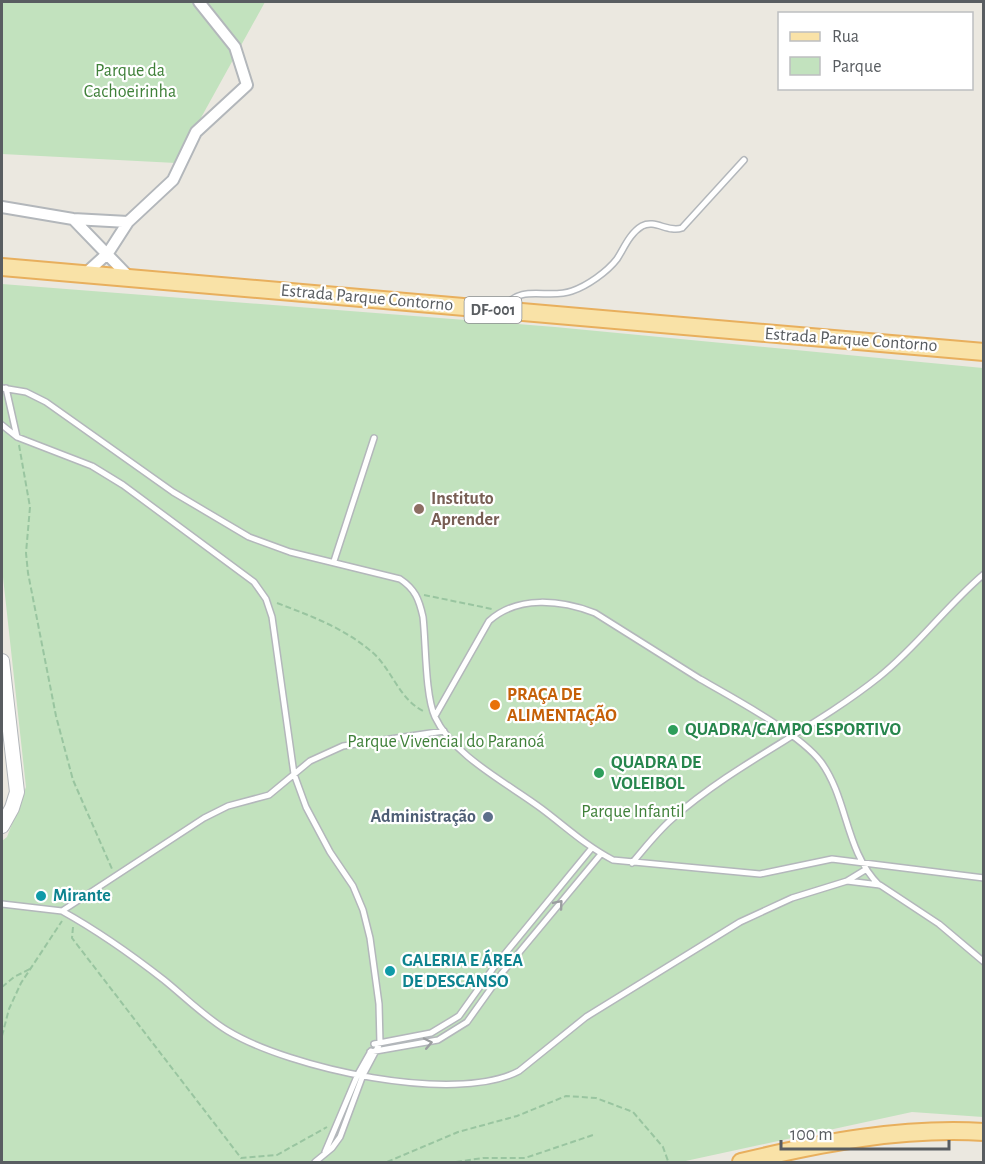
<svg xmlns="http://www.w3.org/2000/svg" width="985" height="1164" font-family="'Alegreya Sans',sans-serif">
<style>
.green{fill:#c2e2be}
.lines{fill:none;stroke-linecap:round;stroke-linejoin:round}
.service-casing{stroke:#b3b7bb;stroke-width:8}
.minor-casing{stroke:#b3b7bb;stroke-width:14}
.tertiary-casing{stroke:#b3b7bb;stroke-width:16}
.primary-casing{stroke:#e8af5d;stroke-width:20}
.path{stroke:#99c5a0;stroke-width:2;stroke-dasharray:6 3;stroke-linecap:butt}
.service{stroke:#fff;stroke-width:5}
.minor{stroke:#fff;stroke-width:10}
.tertiary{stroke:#fff;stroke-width:14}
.primary{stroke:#f9e2a7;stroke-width:16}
.oneway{stroke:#9b9ea0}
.education-dot{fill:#8d6e63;stroke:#fff;stroke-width:2}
.food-dot{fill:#e8710a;stroke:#fff;stroke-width:2}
.leisure-dot{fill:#2e9e5b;stroke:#fff;stroke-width:2}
.service-dot{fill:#5c6f8a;stroke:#fff;stroke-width:2}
.culture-dot{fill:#0f9aa8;stroke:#fff;stroke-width:2}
.labels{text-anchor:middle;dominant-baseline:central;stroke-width:4.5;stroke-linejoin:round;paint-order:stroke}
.shield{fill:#fff;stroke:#8b8e90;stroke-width:1.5}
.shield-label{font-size:16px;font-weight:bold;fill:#595d61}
.park-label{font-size:18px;fill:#3f8039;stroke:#fff}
.street-label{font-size:18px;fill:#595d61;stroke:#fff}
.education-label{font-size:18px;font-weight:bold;fill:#785e54;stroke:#fff;text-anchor:start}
.food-label{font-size:18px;font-weight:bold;fill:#c56008;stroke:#fff;text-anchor:start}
.leisure-label{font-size:18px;font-weight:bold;fill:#27864d;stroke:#fff;text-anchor:start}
.service-label{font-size:18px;font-weight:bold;fill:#4e5e75;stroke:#fff;text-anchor:end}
.culture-label{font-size:18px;font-weight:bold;fill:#0d838f;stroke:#fff;text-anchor:start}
</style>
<rect width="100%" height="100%" fill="#ebe8e0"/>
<!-- green -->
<path class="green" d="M2,2H265L176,163L2,154Z
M2,284L555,327L983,368V1117L912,1112L681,1162H2V841L7,837L26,787L2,568Z"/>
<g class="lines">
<!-- service casing -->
<g class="service-casing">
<path id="service" d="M504,307C522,283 548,300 572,291C587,286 607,272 617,259C624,248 630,233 642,226C655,219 668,233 682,228L744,160
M2,388L26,392L46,402L173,492L249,537L290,552L400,579C415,589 419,599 423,617C426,643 425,695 435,717C453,756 509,784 542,809C566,827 586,846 613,860L760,874L832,859L984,878
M6,388L17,437L92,466L123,485L254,582L266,599L272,617L294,774L306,807L330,852L353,886L363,910L370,938L379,1004L380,1043L363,1075L340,1137L332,1148L315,1162
M2,425L17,437
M334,561L374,438
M435,716L489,621C518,595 561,600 595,613C630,635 665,657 700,679C733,698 799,733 821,762C848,799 845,851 879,885
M632,863C645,848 657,832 672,819C734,764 814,729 879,677C918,646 946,606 984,574
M847,881L865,870
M2,904L62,911L204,818L228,806L269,795L310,761L343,746L444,731
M62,911C98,931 132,955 164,980C185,997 206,1018 228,1031C289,1068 455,1105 519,1071L586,1017L740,922L792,898L847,881L880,885L939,924L984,962
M374,1044L431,1033L459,1016L494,967L591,849
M370,1052L438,1040L467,1022L502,973L601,854
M325,1152L358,1074L371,1051"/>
</g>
<!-- minor casing -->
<g class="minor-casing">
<path id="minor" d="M2,207L73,219L128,222
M73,219L130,278
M85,274L108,253L128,222L173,180L196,132L247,85L235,47L199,2"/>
</g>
<!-- tertiary casing -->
<g class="tertiary-casing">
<path id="tertiary" d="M2,661L17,792L12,808L2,826"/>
</g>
<!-- primary casing -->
<g class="primary-casing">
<path id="primary" d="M2,267L984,352
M741,1162C821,1143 901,1127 984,1132"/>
</g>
<!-- path -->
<path class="path" d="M19,445L30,507L26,553L28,573L56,716L73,780L112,869
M424,595L492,609
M277,603C311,616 344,628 372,652C392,669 398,698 423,711
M73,927L72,938L241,1158L277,1155L327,1127
M2,987L14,977L32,968
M2,1036L9,1009L21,983L62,921
M387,1162L458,1132L517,1116L566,1096L596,1098L633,1112L663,1147L668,1161
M456,1162L483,1158H525L593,1135"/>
<!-- service -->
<use href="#service" class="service"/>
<!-- minor -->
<use href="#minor" class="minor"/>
<!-- tertiary -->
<use href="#tertiary" class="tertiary"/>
<!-- primary -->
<use href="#primary" class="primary"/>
</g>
<!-- one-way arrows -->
<defs><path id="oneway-chevron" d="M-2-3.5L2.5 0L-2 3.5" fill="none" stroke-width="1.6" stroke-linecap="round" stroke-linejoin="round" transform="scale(1.5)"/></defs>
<g class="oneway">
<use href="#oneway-chevron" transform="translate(559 904) rotate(-50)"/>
<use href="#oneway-chevron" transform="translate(428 1043) rotate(-12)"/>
</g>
<!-- markers -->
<circle class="education-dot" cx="419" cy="509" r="6"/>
<circle class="food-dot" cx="495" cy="705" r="6"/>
<g class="leisure-dot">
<circle cx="673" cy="730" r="6"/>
<circle cx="599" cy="773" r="6"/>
</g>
<circle class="service-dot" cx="488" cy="817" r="6"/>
<g class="culture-dot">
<circle cx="41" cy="896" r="6"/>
<circle cx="390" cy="971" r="6"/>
</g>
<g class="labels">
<!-- shield labels -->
<rect class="shield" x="464.5" y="297" width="57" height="26" rx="4.5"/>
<g class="shield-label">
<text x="493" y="310">DF-001</text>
</g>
<!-- park labels -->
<g class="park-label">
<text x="130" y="71">Parque da<tspan x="130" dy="21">Cachoeirinha</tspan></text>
<text x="446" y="742">Parque Vivencial do Paranoá</text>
<text x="633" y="812">Parque Infantil</text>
</g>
<!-- street labels -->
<g class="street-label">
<text transform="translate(367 298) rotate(5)">Estrada Parque Contorno</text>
<text transform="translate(851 340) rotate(4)">Estrada Parque Contorno</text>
</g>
<!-- education labels -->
<g class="education-label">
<text x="431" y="499">Instituto<tspan x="431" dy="21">Aprender</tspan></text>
</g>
<!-- food labels -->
<g class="food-label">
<text x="507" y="695">PRAÇA DE<tspan x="507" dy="21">ALIMENTAÇÃO</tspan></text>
</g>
<!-- leisure labels -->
<g class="leisure-label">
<text x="685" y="730">QUADRA/CAMPO ESPORTIVO</text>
<text x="611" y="763">QUADRA DE<tspan x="611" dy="21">VOLEIBOL</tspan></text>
</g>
<!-- service labels -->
<g class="service-label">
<text x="476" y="817">Administração</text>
</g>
<!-- culture labels -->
<g class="culture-label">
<text x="53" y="896">Mirante</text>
<text x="402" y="961">GALERIA E ÁREA<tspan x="402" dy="21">DE DESCANSO</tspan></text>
</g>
</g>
<!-- border -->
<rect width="985" height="1164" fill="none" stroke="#595d61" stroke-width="6"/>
<!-- legend -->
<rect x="778" y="12" width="195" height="78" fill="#ffffff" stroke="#bdbec0" stroke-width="1.5"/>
<rect x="790" y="32" width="30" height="9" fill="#f9e2a7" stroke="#bdbec0" stroke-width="1.5"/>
<text x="832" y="42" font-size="18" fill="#595d61">Rua</text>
<rect x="790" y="57" width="30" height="18" fill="#c2e2be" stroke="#bdbec0" stroke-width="1.5"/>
<text x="832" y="72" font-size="18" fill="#595d61">Parque</text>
<!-- scale -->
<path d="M781 1140v9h168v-9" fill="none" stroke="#595d61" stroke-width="3"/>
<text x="790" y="1140" font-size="18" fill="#595d61" stroke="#ffffff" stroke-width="4.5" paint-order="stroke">100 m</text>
</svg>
